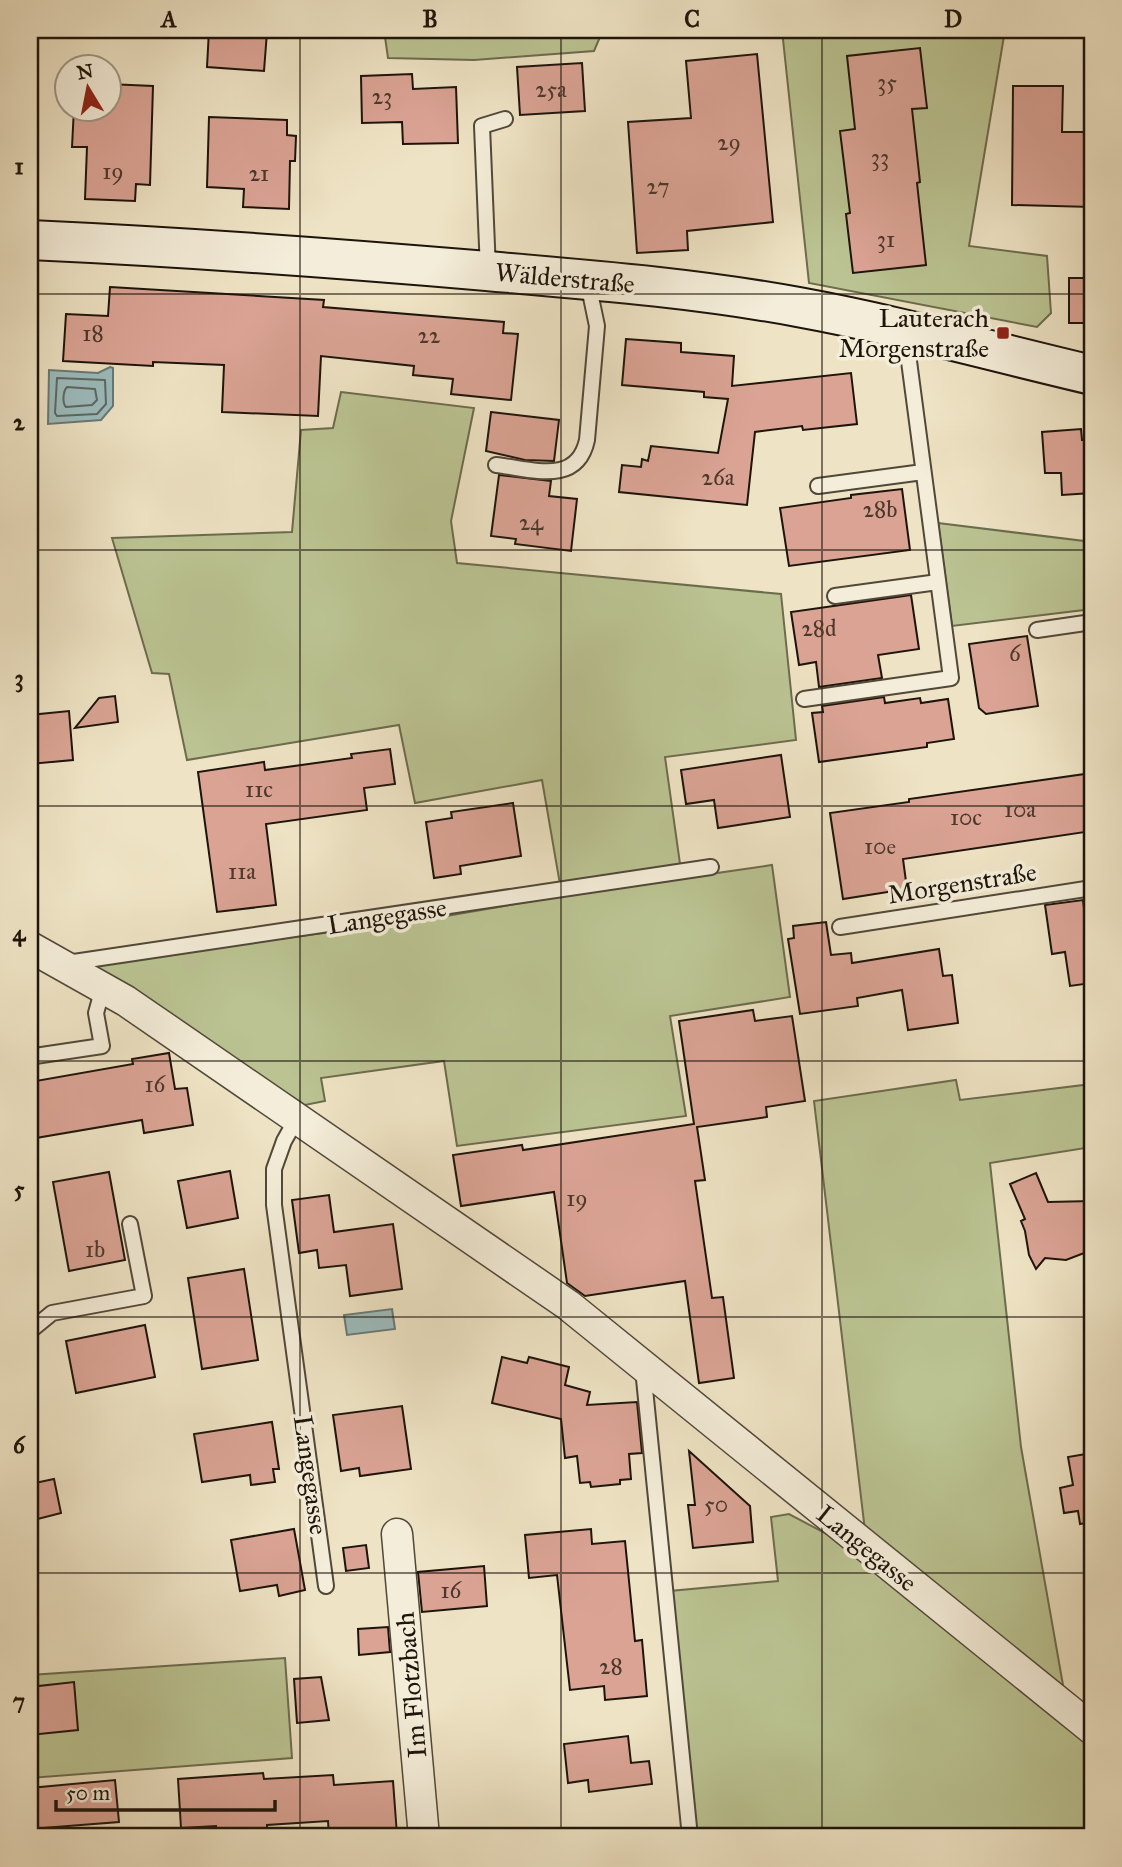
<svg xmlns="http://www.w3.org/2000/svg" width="1122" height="1867" font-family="'IM FELL Great Primer',serif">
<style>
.green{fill:#bbc392;stroke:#6c6c4e;stroke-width:2}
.water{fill:#9cbcbd;stroke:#697976;stroke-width:2}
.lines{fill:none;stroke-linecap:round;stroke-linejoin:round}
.shore{stroke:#5c6864;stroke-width:2}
.building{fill:#daa394;stroke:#1d140b;stroke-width:2}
.lane-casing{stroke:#514839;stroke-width:18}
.street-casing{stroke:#514839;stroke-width:33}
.secondary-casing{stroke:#1d140b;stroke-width:42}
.lane{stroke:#f4edd9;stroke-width:14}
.street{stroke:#f4edd9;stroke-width:30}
.secondary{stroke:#f4edd9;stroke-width:38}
.grid{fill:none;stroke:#1d140b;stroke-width:2;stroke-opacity:0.55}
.poi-dot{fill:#8f2418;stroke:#f4edd9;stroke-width:2.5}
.labels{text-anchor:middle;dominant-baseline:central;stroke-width:7;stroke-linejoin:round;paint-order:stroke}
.number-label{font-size:23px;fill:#4c382d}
.street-label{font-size:26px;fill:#1d140b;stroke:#f4edd9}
.poi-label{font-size:26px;fill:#1d140b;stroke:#f4edd9;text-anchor:end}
.neatline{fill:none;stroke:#1d140b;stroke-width:2.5}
.grid-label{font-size:23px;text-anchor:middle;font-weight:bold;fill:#1d140b}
</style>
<rect width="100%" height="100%" fill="#eee3c4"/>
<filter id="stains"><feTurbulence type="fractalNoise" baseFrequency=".00286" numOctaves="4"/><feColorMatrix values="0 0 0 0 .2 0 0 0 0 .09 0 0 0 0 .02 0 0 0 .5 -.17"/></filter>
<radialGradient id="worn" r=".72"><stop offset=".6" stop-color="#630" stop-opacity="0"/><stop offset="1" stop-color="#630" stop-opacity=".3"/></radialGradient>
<!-- green -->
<path class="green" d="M384,30H603L594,51L474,60L388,58Z
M782,30H890L889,37L933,30H1005L969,246L1047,256L1051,313L1037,327L809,283Z
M341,392L474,408L451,521L457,563L781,594L796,740L665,757L682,878L772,865L790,997L670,1016L686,1116L457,1146L444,1061L321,1078L325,1101L305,1105L85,965L435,918L562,896L542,780L415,803L399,725L187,760L169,674L152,673L112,538L292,532L301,430L333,428Z
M938,523L1092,542V609L952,626Z
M956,1080L960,1100L1092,1084V1147L990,1163L1021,1447L1069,1719L1092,1738V1837H697L670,1591L778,1581L771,1517L789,1514L868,1556L814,1101Z
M285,1658L292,1758L30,1778V1675Z"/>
<!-- water -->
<path class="water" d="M110,367L113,368V406L101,420L48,424L49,370L98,373Z
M392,1309L395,1329L347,1335L344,1315Z"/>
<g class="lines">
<!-- shore -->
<path class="shore" d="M57,378L105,380L106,404L97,414L57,416L55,413Z
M67,387L95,389L97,400L92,405L66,407C62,403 63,391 67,387Z"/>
</g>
<!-- building -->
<path class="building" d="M209,30L267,32L264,71L207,67Z
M920,48L927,108L912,109L920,182L917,183L926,265L853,273L846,214L850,213L840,131L855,129L847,56Z
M757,54L773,222L687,231L688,250L637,253L628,122L691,118L686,61Z
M582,63L585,111L520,115L517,67Z
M412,74L413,89L456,87L458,143L403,144L402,122L362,123L361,76Z
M108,84L153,86L150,185L136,184L135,201L85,199L87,147H72L74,108H108Z
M1013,86H1063L1062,132H1092V207L1012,205Z
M209,117L287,120V135L296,136L295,161H290L289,209L243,207L244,189L207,187Z
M1069,278H1092V323H1069Z
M110,287L324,300L323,307L504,322L503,333L518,334L511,400L451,394L453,379L413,375L414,366L321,356L318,416L222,412L224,365L153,362V366L63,361L66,314L108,316Z
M626,339L681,343V352L734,356L732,386L851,373L857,424L803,430L802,426L755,432L747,505L619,492L622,465L641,467L642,459L648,461L651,446L718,453L728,399L704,397V392L622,385Z
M491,412L559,420L554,461L525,460L486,451Z
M1081,429L1082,440H1092V493L1062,495L1061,473H1045L1042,432Z
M499,475L551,481L549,496L577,499L571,551L515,544L516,539L491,536Z
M902,489L910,550L789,566L780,508L851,498V495Z
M911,595L919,649L878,655L882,678L819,687L816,662L799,665L791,612Z
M1027,636L1038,706L986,714L979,708L969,644Z
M115,696L118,722L75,728L99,698Z
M884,697L885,703L920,698L921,703L948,699L954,739L927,743V747L819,762L812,713L823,712L822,706Z
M69,711L73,760L30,764V715Z
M390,749L395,784L364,788L367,810L266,824L276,905L217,912L198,772L264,762L265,770L352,758L351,754Z
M781,755L790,817L718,828L714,800L686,804L681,770Z
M1092,773V831L903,859L907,889L843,899L830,813L909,802V799Z
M513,803L521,856L460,866L461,874L434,878L426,822L452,818L451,812Z
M1083,900L1087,932L1092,931V983L1070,986L1065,952L1052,954L1045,905Z
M826,922L831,955L851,953L852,963L939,949L943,976L952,975L958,1023L908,1030L902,990L857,998L858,1006L800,1014L788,939L794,938L793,926Z
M753,1010L755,1021L792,1016L805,1101L766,1107L767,1117L697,1127L705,1180L695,1181L712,1298L723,1297L734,1378L699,1383L685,1281L585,1296L567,1283L554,1192L461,1206L453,1155L522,1145L523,1150L694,1124L679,1021Z
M169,1053L175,1089L187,1088L193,1125L144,1133L142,1120L30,1139V1082L133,1064L132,1059Z
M230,1171L238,1218L187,1228L178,1181Z
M109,1172L125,1260L69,1271L53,1182Z
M1036,1173L1048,1202L1092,1201V1250L1066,1260L1045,1258L1036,1269L1029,1255L1025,1231L1021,1221L1025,1219L1010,1184Z
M329,1195L334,1232L393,1224L402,1289L350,1296L346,1265L319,1268L317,1250L299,1253L292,1200Z
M244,1269L258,1360L202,1369L188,1278Z
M145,1325L155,1377L76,1393L66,1341Z
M502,1357L527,1363L529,1357L569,1367L565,1385L590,1392L587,1405L637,1402L642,1453L629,1454L631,1479L620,1480V1484L591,1487L590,1482L580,1483L577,1456L565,1458L561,1419L492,1403Z
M402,1406L411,1469L360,1476L359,1468L341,1471L333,1415Z
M272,1422L279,1469H273L275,1482L251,1485L250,1475L202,1482L194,1434Z
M689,1451L750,1506L753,1542L693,1548L688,1505H695Z
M1092,1453V1522L1080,1524L1078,1511L1064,1513L1060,1488L1073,1485L1068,1457Z
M54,1479L61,1513L30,1521V1484Z
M294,1529L305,1590L279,1596L277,1585L240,1591L231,1540Z
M591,1529L592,1544L625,1541L635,1641L642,1640L647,1696L605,1700L604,1686L570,1690L557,1575L529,1578L525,1535Z
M366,1545L369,1568L346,1571L343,1548Z
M484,1566L487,1606L422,1612L418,1572Z
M388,1627L390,1652L359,1655L358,1629Z
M321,1677L329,1720L297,1723L294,1679Z
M74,1682L78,1730L30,1735V1687Z
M628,1736L631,1763L649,1761L652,1784L589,1792L588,1780L568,1783L564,1744Z
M263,1773L264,1779L333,1775L334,1785L393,1781L397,1835L329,1837L328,1821L267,1825V1837H217L216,1826L181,1828L178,1779Z
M115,1780L119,1822L30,1829V1788Z"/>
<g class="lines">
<!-- lane casing -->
<g class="lane-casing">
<path id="lane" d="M488,270L482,126L505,119
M496,465C532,469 577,486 587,440L597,326L588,283
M818,486L923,472
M835,596L938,582
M1037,630L1092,622
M804,699L951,678L905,331
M840,927L1092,888
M67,963L711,867
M35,1056L102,1046L96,1013L103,988
M297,1118L284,1141L274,1169V1205L326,1586
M30,1331L52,1313L144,1296L130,1224
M643,1369L690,1837"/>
</g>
<!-- street casing -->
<g class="street-casing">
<path id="street" d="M30,947L126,1001L568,1305L1092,1729
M397,1534L424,1837"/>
</g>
<!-- secondary casing -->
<g class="secondary-casing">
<path id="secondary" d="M30,240C183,247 335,258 487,271C591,280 695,288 798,307C897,325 994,352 1092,375"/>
</g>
<!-- lane -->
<use href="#lane" class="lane"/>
<!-- street -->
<use href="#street" class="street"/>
<!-- secondary -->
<use href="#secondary" class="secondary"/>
</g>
<!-- grid -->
<path class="grid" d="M300,30V1837M561,30V1837M822,30V1837M30,294H1092M30,550H1092M30,806H1092M30,1061H1092M30,1317H1092M30,1573H1092"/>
<!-- markers -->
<rect class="poi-dot" x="996" y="326" width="14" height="14" rx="3.5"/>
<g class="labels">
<!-- number labels -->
<g class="number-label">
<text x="887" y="82">35</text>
<text x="551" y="89">25a</text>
<text x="382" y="96">23</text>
<text x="729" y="142">29</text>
<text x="880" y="157">33</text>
<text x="113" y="171">19</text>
<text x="259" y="173">21</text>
<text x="658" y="186">27</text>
<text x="886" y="239">31</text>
<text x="93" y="333">18</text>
<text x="429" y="335">22</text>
<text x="718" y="477">26a</text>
<text x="880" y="509">28b</text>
<text x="531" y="522">24</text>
<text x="819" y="628">28d</text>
<text x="1015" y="653">6</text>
<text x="259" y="789">11c</text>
<text x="1020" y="809">10a</text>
<text x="966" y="817">10c</text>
<text x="880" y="846">10e</text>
<text x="242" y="871">11a</text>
<text x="155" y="1084">16</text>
<text x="577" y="1198">19</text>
<text x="95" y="1249">1b</text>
<text x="716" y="1504">50</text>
<text x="451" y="1590">16</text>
<text x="611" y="1666">28</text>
</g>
<!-- street labels -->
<g class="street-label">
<text transform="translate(565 278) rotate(5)">Wälderstraße</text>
<text transform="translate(962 883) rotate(-9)">Morgenstraße</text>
<text transform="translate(387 916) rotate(-9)">Langegasse</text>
<text transform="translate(311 1475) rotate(82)">Langegasse</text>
<text transform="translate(867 1548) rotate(39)">Langegasse</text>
<text transform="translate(411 1685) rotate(-95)">Im Flotzbach</text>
</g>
<!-- poi labels -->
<g class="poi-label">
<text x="989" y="318">Lauterach<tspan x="989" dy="30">Morgenstraße</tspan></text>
</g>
</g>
<!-- margin -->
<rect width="1122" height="1867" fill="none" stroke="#eee3c4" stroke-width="77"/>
<!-- north arrow -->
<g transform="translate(88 88) rotate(350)"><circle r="33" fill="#f4edd9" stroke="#9e9687" stroke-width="2"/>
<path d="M0-5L12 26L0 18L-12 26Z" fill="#8f2418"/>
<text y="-10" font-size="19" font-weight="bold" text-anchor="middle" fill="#1d140b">N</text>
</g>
<!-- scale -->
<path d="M56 1800v10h219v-10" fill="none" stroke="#1d140b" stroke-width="3.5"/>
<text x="66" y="1800" font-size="21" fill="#1d140b" stroke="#f4edd9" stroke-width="5" paint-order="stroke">50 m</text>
<rect x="38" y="38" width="1046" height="1790" class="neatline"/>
<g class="grid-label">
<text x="169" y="27">A</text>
<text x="430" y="27">B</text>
<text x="692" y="27">C</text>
<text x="953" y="27">D</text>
<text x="19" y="174">1</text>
<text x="19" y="430">2</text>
<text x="19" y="686">3</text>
<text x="19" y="941">4</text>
<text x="19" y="1197">5</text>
<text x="19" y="1453">6</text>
<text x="19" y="1709">7</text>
</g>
<rect width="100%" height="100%" filter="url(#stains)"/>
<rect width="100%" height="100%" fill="url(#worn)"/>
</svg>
